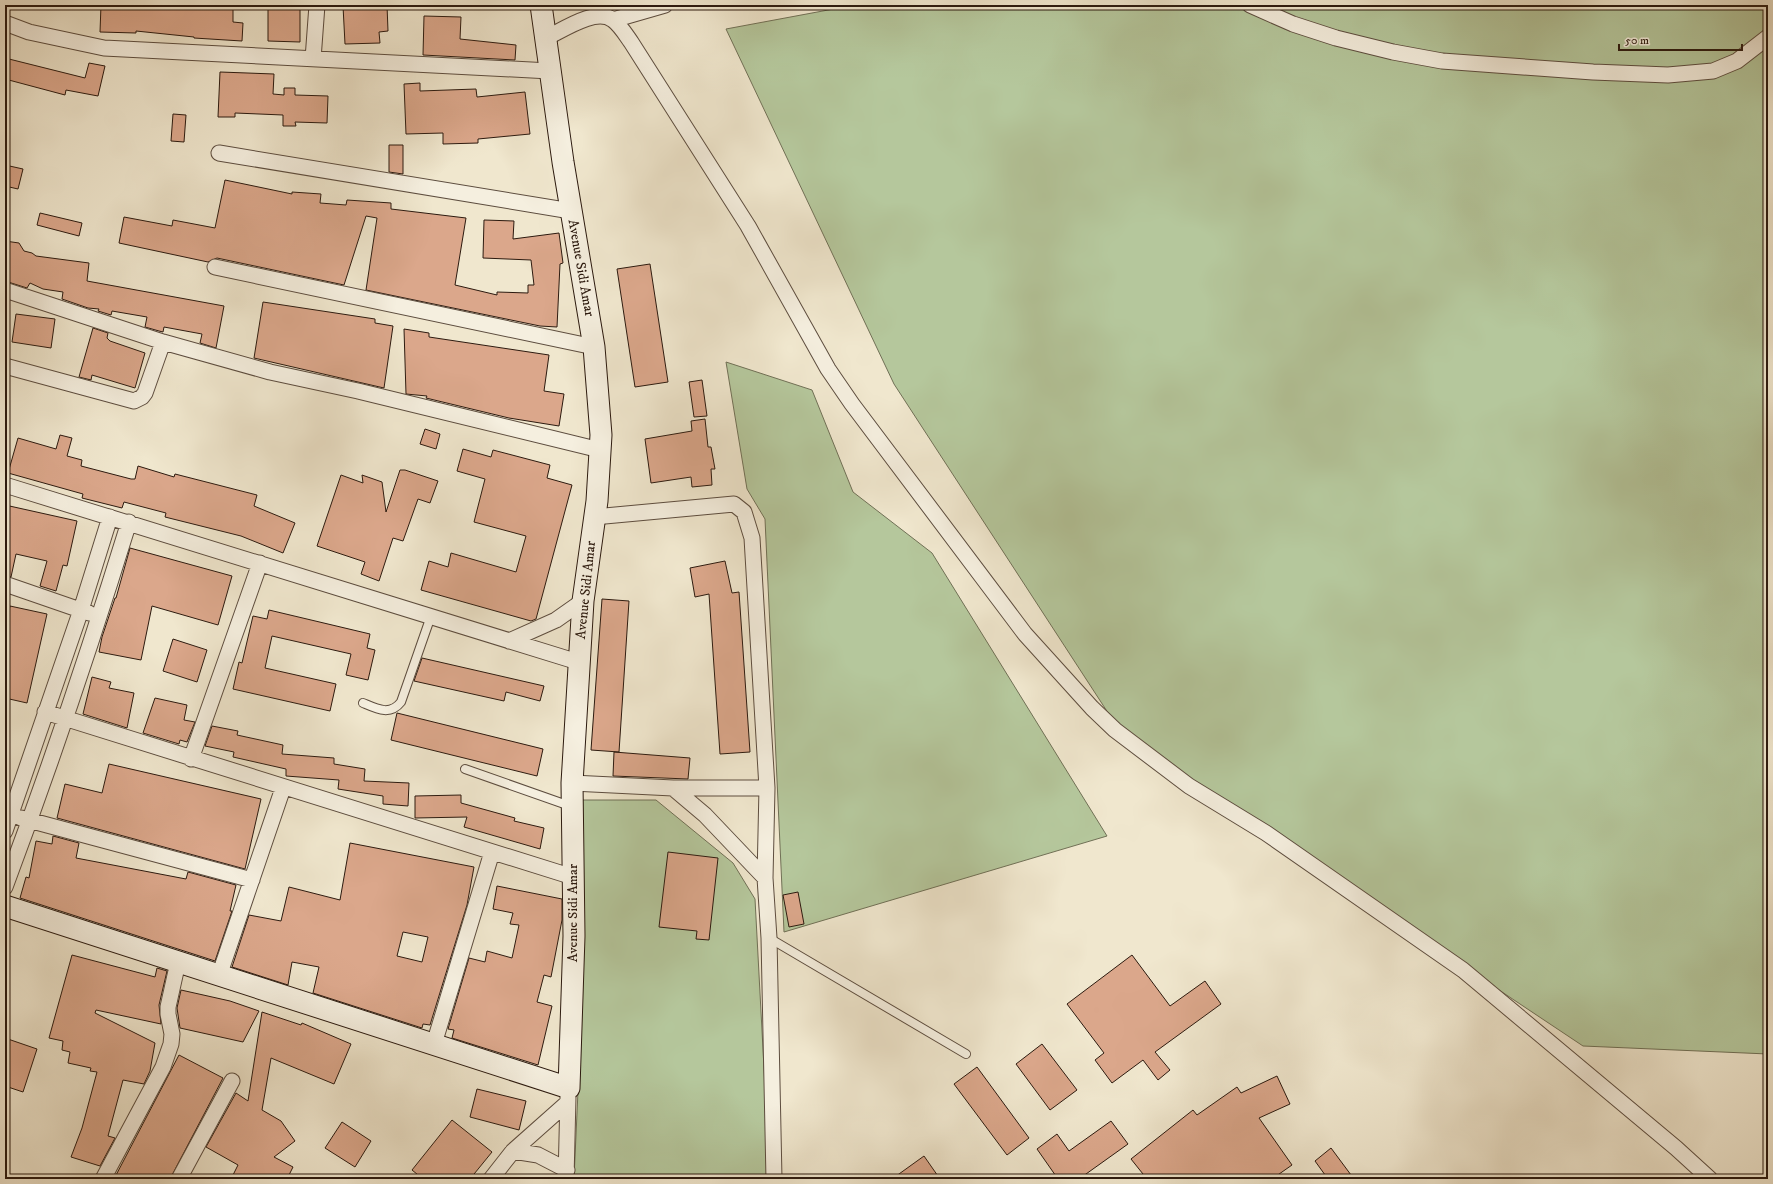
<svg xmlns="http://www.w3.org/2000/svg" width="1773" height="1184" font-family="'IM FELL DW Pica',serif">
<style>
.green{fill:#b5c79c;stroke:#707056}
.building{fill:#dba78b;stroke:#2c1a0f;fill-rule:evenodd}
.lines{fill:none;stroke-linecap:round;stroke-linejoin:round}
.lane-casing{stroke:#5d4d3f;stroke-width:10}
.street-casing{stroke:#5d4d3f;stroke-width:17}
.secondary-casing{stroke:#2c1a0f;stroke-width:23}
.lane{stroke:#f5efdf;stroke-width:8}
.street{stroke:#f5efdf;stroke-width:15}
.secondary{stroke:#f5efdf;stroke-width:21}
.labels{text-anchor:middle;dominant-baseline:central;stroke-width:4;stroke-linejoin:round;paint-order:stroke}
.street-label{font-size:14px;fill:#2c1a0f;stroke:#f5efdf}
</style>
<rect width="100%" height="100%" fill="#f0e7ce"/>
<filter id="stains"><feTurbulence type="fractalNoise" baseFrequency=".005" numOctaves="4"/><feColorMatrix values="0 0 0 0 .2 0 0 0 0 .09 0 0 0 0 .02 0 0 0 .5 -.17"/></filter>
<radialGradient id="worn" r=".72"><stop offset=".6" stop-color="#630" stop-opacity="0"/><stop offset="1" stop-color="#630" stop-opacity=".3"/></radialGradient>
<!-- green -->
<path class="green" d="M855,5H1768V1054L1583,1046L1127,742L894,384L726,29Z
M726,362L812,390L853,492L932,553L1107,836L784,932L765,519L747,489Z
M579,800H656L733,863L755,899L769,1162V1179H574L582,1003Z"/>
<!-- building -->
<path class="building" d="M101,5H233V22L243,23L242,41L194,38V37L136,31V33L100,32Z
M268,5H300V42L268,41Z
M387,5L388,31L379,32L380,43L345,44L343,6Z
M424,16L461,17L460,39L516,45L515,60L423,55Z
M5,58L85,78L89,63L105,66L98,96L66,90L65,95L5,79Z
M220,72L274,74L273,94L284,95V88H295V95L328,96L327,123L295,122L296,126H283V115L235,113V117H218Z
M420,83V91L476,89L477,97L525,92L530,134L478,139V143L443,144V133L406,134L404,84Z
M173,114L186,115L184,142L171,141Z
M389,145H403V174L389,172Z
M5,165L23,169L18,189L5,186Z
M225,180L292,194V192L321,194L320,203L346,205L347,200L391,203V209L466,218L455,285L497,295V292L528,293V285H534L531,260L483,258L484,220L514,221L513,239L559,233L563,263L560,264L557,327L540,326L366,290L377,218L366,216L344,285L217,258L208,262L119,243L124,217L172,226L173,220L215,228Z
M40,213L82,223L79,236L37,225Z
M5,241L19,243L24,251L32,253L36,256L89,263L87,281L224,306L216,348L200,343L202,334L164,327L163,332L159,331L145,327L147,317L112,311L111,315L98,311L99,309L88,308L62,299L63,292L43,289L30,283L27,288L5,281Z
M650,264L668,382L635,387L617,269Z
M263,302L375,319V323L393,326L384,388L254,358Z
M16,314L55,319L51,348L12,342Z
M93,328L108,333L107,338L110,341L145,353L135,388L92,375L91,380L79,377Z
M404,329L429,333V337L549,355L544,391L564,394L559,426L509,418L426,398L427,396L406,394Z
M702,380L707,416L694,417L689,382Z
M705,419L708,447H711L715,469H711L712,485L692,487L691,477L651,483L645,439L692,431L691,421Z
M425,429L440,434L436,449L420,444Z
M60,435L72,438L67,456L82,460L81,466L131,479H135L138,466L174,477L175,474L257,495L254,506L295,523L283,553L241,536L165,517L166,513L124,502L122,508L82,498L83,494L8,473L18,438L56,449Z
M463,449L491,457L493,450L550,465L547,478L572,485L536,619L531,621L421,590L429,561L448,567L451,553L516,572L526,536L474,522L485,479L457,471Z
M400,470H405L438,481L430,503L418,499L403,541L393,538L379,581L361,574L365,562L317,546L341,475L363,483L362,475L382,482L386,512Z
M5,505L77,521L67,566L63,565L56,591L40,586L47,561L16,554L11,577L5,575Z
M130,548L232,576L218,625L152,606L141,660L99,652L102,637L115,598H116Z
M725,561L732,593L739,592L750,752L720,754L709,594L695,597L690,568Z
M602,599L629,601L619,752L591,750Z
M10,606L47,614L27,703L5,698V629Z
M269,610L370,634L367,648L375,650L368,680L346,675L351,654L272,636L265,668L336,684L330,711L233,689L239,662L242,663L253,616L267,619Z
M173,639L207,650L197,682L163,671Z
M422,658L544,686L540,701L506,692L504,701L414,681Z
M92,677L111,682L109,688L134,693L127,728L83,714Z
M155,698L187,705L184,720L195,722L187,742L180,740L179,744L143,733Z
M397,713L543,749L537,776L391,740Z
M212,726L238,731L237,735L283,745L282,754L334,758V764L365,769L364,781L409,783L408,806L383,804V796L338,789L339,780L286,776V769L233,757L234,752L205,746Z
M614,752L690,758L688,779L613,776Z
M109,764L261,799L245,869L57,818L65,784L102,793Z
M461,795V803L515,818L514,821L544,828L540,849L464,827L467,817L415,818V796Z
M53,836L79,843L76,858L186,879L188,872L236,885L230,911H232L215,961L20,898L26,877L29,878L36,841L52,844Z
M350,843L474,867L467,905L430,1025L423,1024L422,1028L313,993L319,967L292,962L288,985L232,967L249,915L281,921L289,887L340,900ZM403,932L428,937L422,962L397,956Z
M668,852L718,858L709,940L696,939L697,931L659,927Z
M497,886L562,899V920L551,977L544,975L537,1002L552,1006L538,1065L452,1038L454,1030L448,1029L469,958L485,962L487,951L512,958L519,925L510,924L513,913L493,909Z
M798,892L804,924L789,927L783,895Z
M72,955L155,977L157,968L167,971L159,1005L161,1024L96,1010L95,1013L155,1043L150,1071L144,1084L123,1080L108,1136L115,1138L100,1166L71,1157L82,1128L97,1072L90,1071L91,1068L68,1063L70,1052L62,1050L63,1041L49,1038Z
M1132,955L1170,1006L1205,981L1221,1004L1155,1052L1170,1070L1158,1080L1143,1060L1112,1083L1095,1060L1104,1053L1067,1004Z
M181,990L230,1001L259,1011L243,1042L180,1028L177,1008Z
M262,1012L301,1025L302,1023L351,1044L334,1084L271,1058L262,1110L281,1121L295,1141L274,1157L293,1167L287,1179H231L238,1165L206,1147L236,1093L248,1101Z
M5,1038L37,1049L23,1092L5,1086Z
M1042,1044L1077,1090L1050,1110L1016,1064Z
M179,1055L223,1078L170,1179H114Z
M977,1067L1029,1138L1007,1155L954,1084Z
M1277,1076L1290,1104L1259,1118L1292,1165L1272,1179H1147L1131,1159L1193,1110L1197,1115L1237,1087L1241,1093Z
M477,1089L526,1101L519,1130L470,1117Z
M452,1120L492,1152L470,1179H423L412,1170Z
M1111,1121L1128,1144L1079,1179H1058L1037,1149L1057,1134L1069,1151Z
M342,1122L371,1141L355,1167L325,1148Z
M1331,1148L1354,1179H1328L1315,1161Z
M924,1156L940,1179H892Z"/>
<g class="lines">
<!-- lane casing -->
<g class="lane-casing">
<path id="lane" d="M363,703C377,709 390,716 401,702L431,616
M465,769L570,806
M769,938L966,1054"/>
</g>
<!-- street casing -->
<g class="street-casing">
<path id="street" d="M1250,5L1293,24L1336,38L1393,52L1442,61L1593,72L1668,75L1713,71L1737,61L1768,37
M613,20L665,5
M5,23L29,32L104,48L550,71
M546,38C563,30 596,7 613,20C620,25 626,35 631,42L748,226L828,369L852,404L1025,634L1092,708L1115,730L1189,786L1266,833L1463,970L1676,1148L1710,1179
M313,59L317,5
M219,153L571,211
M215,267L594,347
M5,290L163,342L270,372L358,391L600,450
M5,366L134,401L142,397L145,393L163,342
M5,485L578,662
M594,517L734,504L744,512L752,538L767,788L765,878L769,938L774,1179
M5,584L89,613
M509,641L556,620L583,601
M45,712L573,877
M191,759L260,563
M572,783L673,788H767
M673,788L705,815L765,878
M21,818L252,880
M5,831L81,610L110,517
M5,887C50,767 91,645 129,522
M219,976L283,788
M434,1044L492,852
M513,1151L538,1155L567,1170
M103,1179L163,1067L171,1044L172,1034L168,1014V1007L178,962
M179,1179L232,1081
M491,1179L513,1151L567,1103
M566,1179L568,1097"/>
</g>
<!-- secondary casing -->
<g class="secondary-casing">
<path id="secondary" d="M5,906L569,1088L574,936L572,783L583,601L597,501L601,435L594,347L563,162L541,5"/>
</g>
<!-- lane -->
<use href="#lane" class="lane"/>
<!-- street -->
<use href="#street" class="street"/>
<!-- secondary -->
<use href="#secondary" class="secondary"/>
</g>
<g class="labels">
<!-- street labels -->
<g class="street-label">
<text transform="translate(581 268) rotate(80)">Avenue Sidi Amar</text>
<text transform="translate(586 590) rotate(-84)">Avenue Sidi Amar</text>
<text transform="translate(573 913) rotate(-90)">Avenue Sidi Amar</text>
</g>
</g>
<!-- margin -->
<rect width="1773" height="1184" fill="none" stroke="#f0e7ce" stroke-width="20"/>
<rect x="6" y="6" width="1761" height="1172" fill="none" stroke="#2c1a0f" stroke-width="2"/>
<rect x="10" y="10" width="1753" height="1164" fill="none" stroke="#2c1a0f"/>
<!-- scale -->
<path d="M1619 44v6h123v-6" fill="none" stroke="#2c1a0f" stroke-width="2"/>
<text x="1625" y="44" font-size="12" fill="#2c1a0f" stroke="#f5efdf" stroke-width="3" paint-order="stroke">50 m</text>
<rect width="100%" height="100%" filter="url(#stains)"/>
<rect width="100%" height="100%" fill="url(#worn)"/>
</svg>
